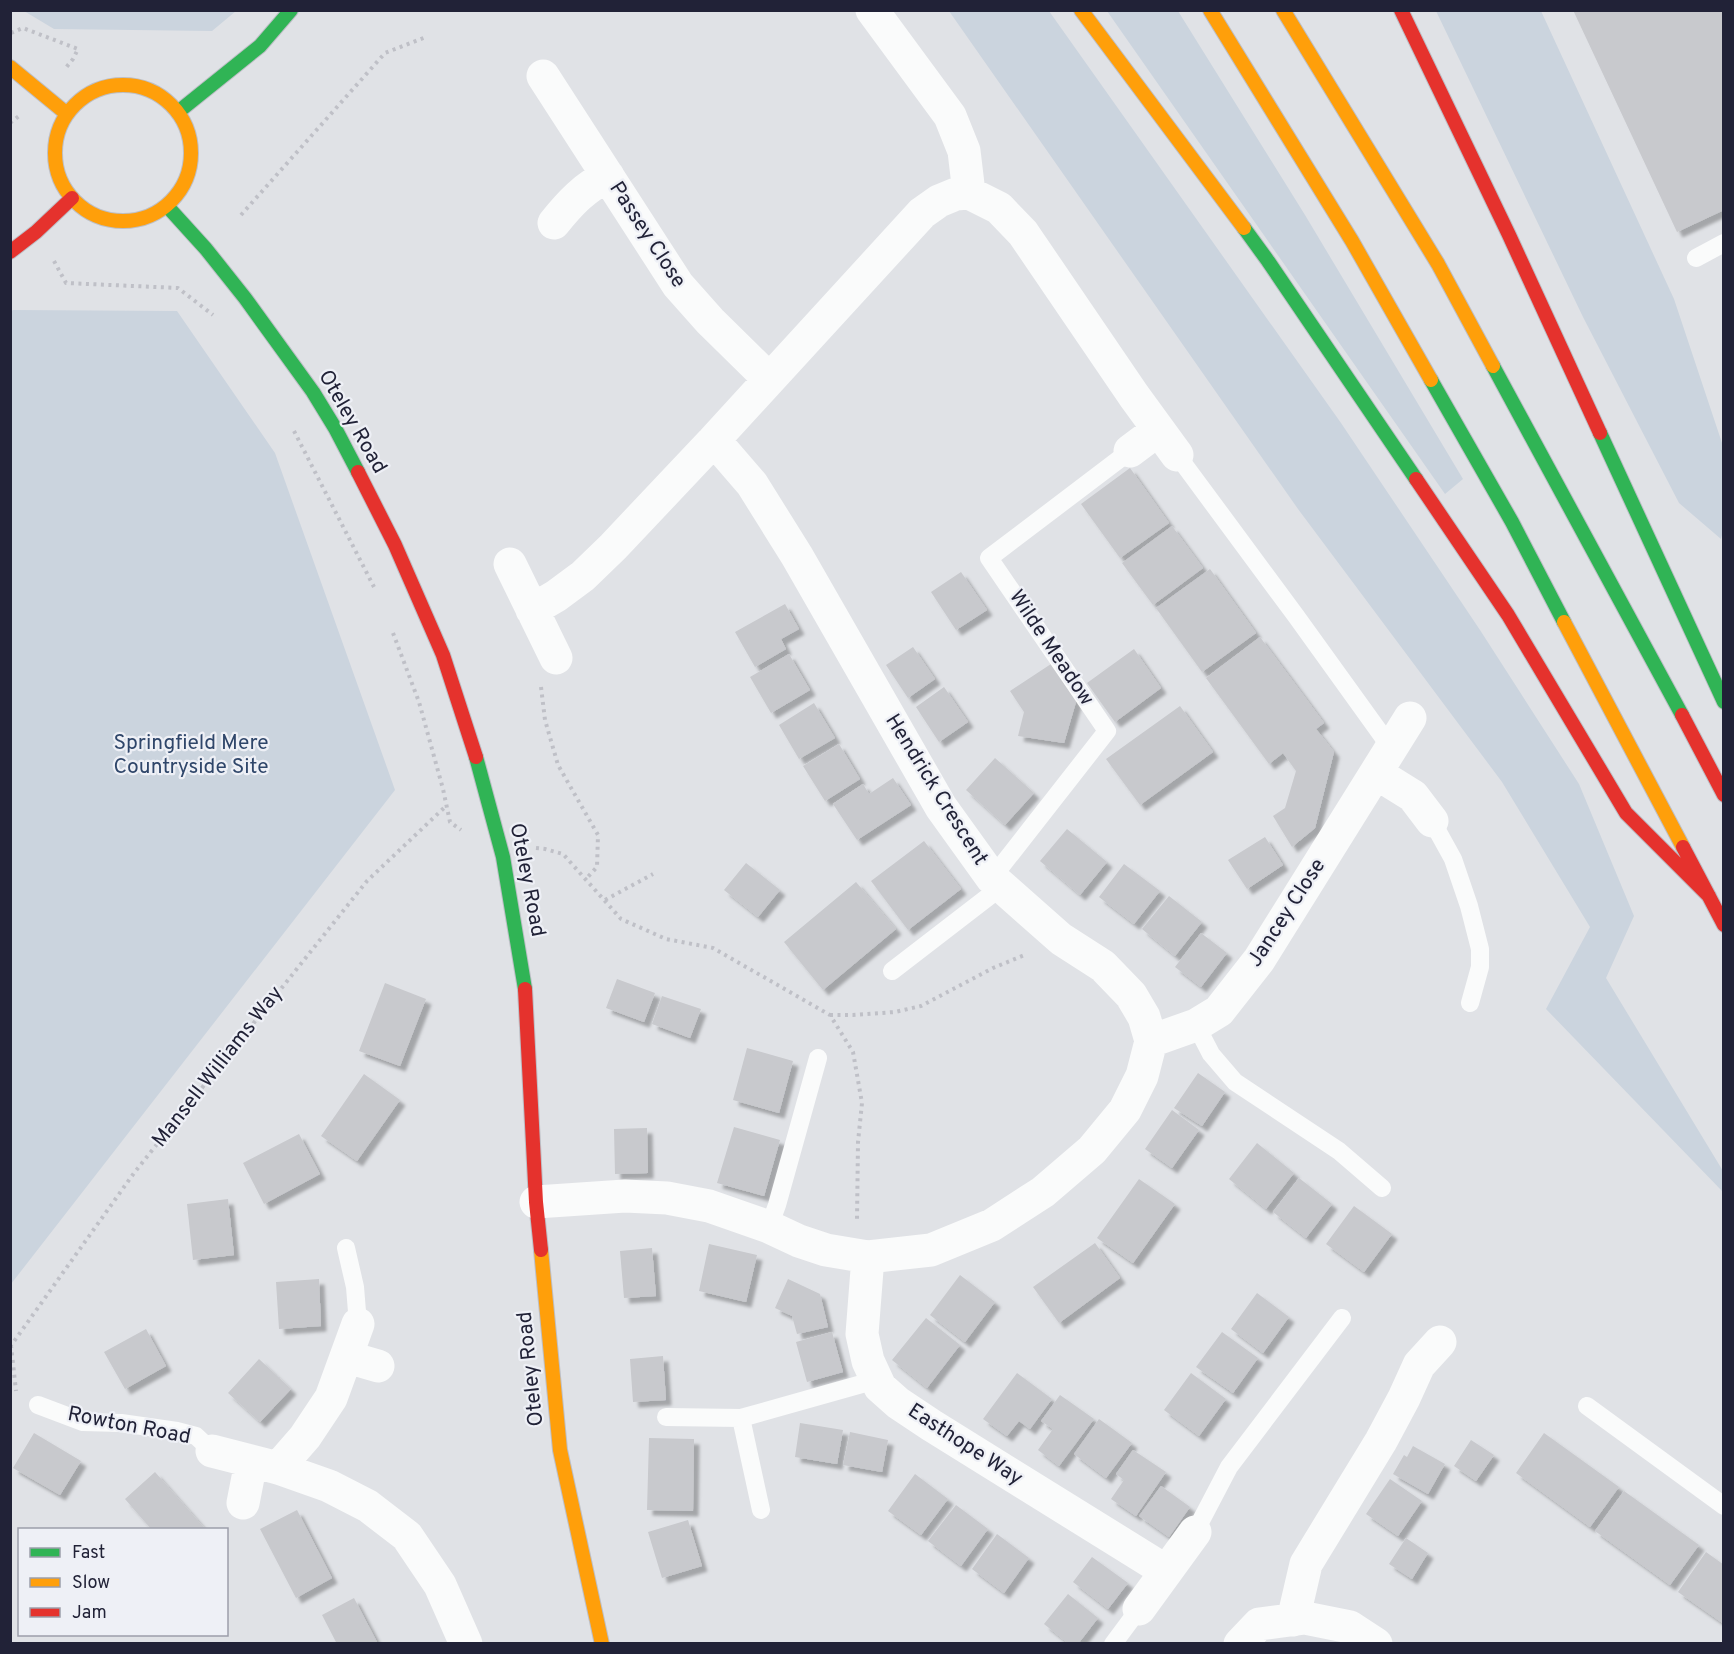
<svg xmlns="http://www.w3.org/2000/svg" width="1734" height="1654" font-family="Overpass,sans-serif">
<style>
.green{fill:#cbd4de}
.building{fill:#c8c9cd;filter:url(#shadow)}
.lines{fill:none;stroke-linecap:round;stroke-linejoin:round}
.fast-casing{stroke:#bdbfc6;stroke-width:16}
.slow-casing{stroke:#bdbfc6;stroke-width:16}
.jam-casing{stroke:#bdbfc6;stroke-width:16}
.path{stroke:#bfc0c7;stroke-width:4;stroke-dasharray:3 4.5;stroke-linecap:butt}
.lane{stroke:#fafbfb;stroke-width:18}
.street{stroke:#fafbfb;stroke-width:33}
.fast{stroke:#30b455;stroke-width:14}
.slow{stroke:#ff9f0a;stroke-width:14}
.jam{stroke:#e5322d;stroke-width:14}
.labels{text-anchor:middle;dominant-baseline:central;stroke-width:4.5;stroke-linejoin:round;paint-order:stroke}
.street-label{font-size:21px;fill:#212237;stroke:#eef0f6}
.park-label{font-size:21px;fill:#2f466a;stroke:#eef0f6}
</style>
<defs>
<filter id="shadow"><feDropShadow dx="5.5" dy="5.5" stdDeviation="1.5" flood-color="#0004"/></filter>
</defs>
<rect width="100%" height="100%" fill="#e0e2e6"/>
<!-- green -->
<path class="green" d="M24,11H236L212,31L54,29Z
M949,11H1049L1341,423L1480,630L1579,784L1634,916L1606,978L1723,1171V1192L1546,1009L1590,927L1502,782L1298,509Z
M1107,11H1178L1305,215L1463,479L1445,494Z
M1436,11H1541L1674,299L1723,446L1724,527L1721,539L1679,503L1583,317Z
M13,310L177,311L275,453L395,790L11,1284L10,312Z"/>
<!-- building -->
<path class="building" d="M1573,10H1724V210L1677,232Z
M1130,468L1169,523L1120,558L1081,504Z
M1172,526L1203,568L1153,605L1122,563Z
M1210,569L1256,633L1202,672L1156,608Z
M961,572L987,610L956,630L931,592Z
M785,604L799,629L781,639L786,649L755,667L735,632Z
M1260,637L1324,723L1316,729L1334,752L1315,828L1292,847L1273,816L1285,808L1296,771L1283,753L1269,764L1206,678Z
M913,647L935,679L908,698L886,665Z
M1134,649L1161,688L1115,722L1087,683Z
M789,654L810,690L771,713L750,677Z
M1051,664L1076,702L1064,743L1018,736L1024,712L1010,691Z
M944,687L968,722L939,742L916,707Z
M814,703L835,738L799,759L779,725Z
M1180,706L1213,752L1140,805L1106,759Z
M839,744L860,779L825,801L803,766Z
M995,758L1034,793L1005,825L966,790Z
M893,778L911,805L857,840L833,804L863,784L869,794Z
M1067,829L1107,862L1080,895L1040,861Z
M1265,837L1283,865L1247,889L1228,860Z
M924,841L961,889L908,930L871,881Z
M746,863L780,890L758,917L724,890Z
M1124,864L1160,891L1134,924L1099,897Z
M856,882L896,929L823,990L784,942Z
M1169,896L1202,922L1175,956L1142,929Z
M1201,933L1227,953L1201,987L1175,967Z
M617,979L655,993L644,1022L606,1008Z
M385,983L426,999L400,1066L359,1051Z
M662,996L701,1009L690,1038L652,1024Z
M747,1048L793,1061L779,1113L733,1100Z
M1198,1073L1225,1092L1202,1126L1174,1108Z
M364,1074L400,1100L357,1161L321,1136Z
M1172,1110L1199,1130L1172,1168L1145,1149Z
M734,1127L780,1140L764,1196L717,1183Z
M647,1128L648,1173L615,1174L614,1129Z
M299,1134L320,1174L264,1204L243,1163Z
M1257,1143L1294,1173L1266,1209L1229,1179Z
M1299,1178L1332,1204L1306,1238L1273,1212Z
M1139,1179L1175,1204L1133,1263L1097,1238Z
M228,1199L234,1255L193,1260L187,1204Z
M1354,1206L1392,1234L1364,1272L1326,1244Z
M1095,1243L1120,1278L1059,1323L1033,1287Z
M709,1244L757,1255L746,1302L699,1291Z
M652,1248L656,1296L624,1298L620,1251Z
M960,1275L995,1302L965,1342L930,1315Z
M319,1279L321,1326L279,1329L276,1282Z
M788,1279L820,1294L828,1327L797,1334L792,1316L775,1308Z
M1257,1293L1289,1317L1263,1353L1231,1329Z
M926,1318L960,1345L927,1388L892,1360Z
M146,1329L166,1366L125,1389L104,1352Z
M832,1332L843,1372L807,1382L796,1342Z
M1222,1332L1258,1358L1233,1393L1196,1367Z
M663,1356L666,1400L633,1402L630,1359Z
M259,1359L291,1389L260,1422L228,1393Z
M1017,1373L1052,1399L1030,1429L1019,1421L1007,1436L983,1419Z
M1191,1373L1226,1399L1199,1436L1164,1410Z
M1060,1395L1094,1419L1059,1466L1038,1450L1053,1429L1041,1421Z
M1099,1419L1132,1443L1106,1478L1074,1454Z
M800,1423L843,1430L837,1464L795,1457Z
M850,1432L888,1440L882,1472L843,1465Z
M34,1433L81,1461L60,1495L13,1468Z
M1544,1433L1619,1487L1590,1527L1516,1473Z
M649,1438L694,1439L693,1511L647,1510Z
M1471,1440L1494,1455L1476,1481L1454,1466Z
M1413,1446L1445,1464L1428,1494L1393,1474L1404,1455L1407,1457Z
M1133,1450L1166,1472L1136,1516L1111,1499L1124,1480L1116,1474Z
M155,1472L206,1530H152L125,1499Z
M915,1474L948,1499L921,1535L888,1511Z
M1390,1479L1422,1501L1398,1536L1366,1514Z
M1161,1486L1190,1507L1169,1537L1139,1516Z
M1624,1491L1699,1545L1670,1585L1595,1531Z
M956,1505L988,1529L961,1566L928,1541Z
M297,1510L332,1578L296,1598L260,1529Z
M688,1520L702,1566L662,1578L648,1532Z
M997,1534L1029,1558L1004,1593L972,1569Z
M1406,1538L1428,1553L1412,1579L1389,1564Z
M1706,1552L1724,1565V1624L1678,1592Z
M1092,1557L1128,1583L1108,1609L1073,1582Z
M1068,1594L1098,1618L1078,1644H1069L1044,1624Z
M354,1598L367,1623L378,1644H337L322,1615Z"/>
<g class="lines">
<!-- fast casing -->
<g class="fast-casing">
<path id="fast" d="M178,112L260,46L291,10
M167,206L206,249L245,298L313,392L335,428L358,472
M1244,228L1268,261L1416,479
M1493,366L1682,715
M1431,380L1512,522L1564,622
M1600,433L1724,702
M476,757L503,857L525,989"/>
</g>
<!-- slow casing -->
<g class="slow-casing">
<path id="slow" d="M1081,10L1244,228
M1210,10L1352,241L1431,380
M1283,10L1438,264L1493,366
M10,67L67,114
M55 153a68 68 0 1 1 136 0a68 68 0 1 1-136 0Z
M1564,622L1683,847
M541,1250L560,1450L602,1644"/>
</g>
<!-- jam casing -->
<g class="jam-casing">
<path id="jam" d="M1401,10L1509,235L1600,433
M10,252L36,232L72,198
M358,472L395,545L443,655L476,757
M1416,479L1508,615L1626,813L1709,896
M1682,715L1724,795
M1683,847L1724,925
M525,989L536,1202L541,1250"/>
</g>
<!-- path -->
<path class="path" d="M11,33L23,28L78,49L73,59L64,70
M10,123L19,116
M241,215L385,53L426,37
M54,261L66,283L178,288L213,315
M294,431L374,587
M393,633L419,702L443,789L450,822L461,830
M541,687L545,720L558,765L598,835L597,867L586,879
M536,848L545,849L563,854L621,919L666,939L713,948L830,1015L853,1052L862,1103L858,1142L857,1220
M605,900L653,874
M830,1015H853L895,1012L921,1006L993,968L1027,954
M11,1345L16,1391
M10,1347L134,1173L367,881L446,806"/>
<!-- lane -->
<path class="lane" d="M1696,258L1724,243
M1177,455L1296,616L1391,748
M1432,821L1453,859L1469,906L1480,949V967L1470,1003
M992,878L1107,731L989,558L1130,451
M892,971L1001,887
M1196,1025L1211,1054L1235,1082L1339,1151L1382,1188
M769,1227L777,1205L818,1058
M346,1248L355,1287L358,1324
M38,1405L83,1422L121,1423L177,1431L196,1436L212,1451
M1587,1406L1724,1506
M666,1417L741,1418
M761,1510L741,1418L876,1380
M1195,1532L1229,1467L1342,1318
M1113,1644L1139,1609"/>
<!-- street -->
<path class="street" d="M872,10L950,116L964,151L969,193
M543,76L678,285L710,321L769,379
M554,223C570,203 585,187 608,176
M1130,451L1158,430
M510,564L556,658
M532,610L556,596L583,576L613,547L714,440L922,213L939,201L956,194L969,193L999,208L1023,233L1134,396L1177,455
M1376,773L1413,796L1432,821
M1151,1041L1196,1025L1219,1011L1259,960L1410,718
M536,1202L625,1196L667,1198L709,1206L769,1227L799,1241L826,1250L868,1257L931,1250L992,1225L1043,1192L1092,1150L1125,1110L1142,1076L1151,1041L1144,1017L1131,995L1103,966L1061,939L992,878L941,807L797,556L752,484L714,440
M868,1257L862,1334L868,1361L880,1387L898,1403L931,1425L1166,1571
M347,1357L378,1366
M212,1451L278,1468L329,1486L368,1506L407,1536L440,1585L466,1644
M278,1468L305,1437L331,1398L358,1324
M243,1503L251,1462
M1139,1609L1195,1532
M1293,1620L1306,1564L1381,1441L1404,1398L1419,1365L1440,1342
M1240,1644L1259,1624L1305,1618L1350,1627L1376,1644"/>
<!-- fast -->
<use href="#fast" class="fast"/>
<!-- slow -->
<use href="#slow" class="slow"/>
<!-- jam -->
<use href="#jam" class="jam"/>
</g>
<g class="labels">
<!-- street labels -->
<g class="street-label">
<text transform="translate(647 235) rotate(57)">Passey Close</text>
<text transform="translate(352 422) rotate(60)">Oteley Road</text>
<text transform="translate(1051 648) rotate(56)">Wilde Meadow</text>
<text transform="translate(936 790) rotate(58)">Hendrick Crescent</text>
<text transform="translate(527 880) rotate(79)">Oteley Road</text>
<text transform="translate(1287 913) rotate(-57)">Jancey Close</text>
<text transform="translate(218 1067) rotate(-52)">Mansell Williams Way</text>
<text transform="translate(531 1369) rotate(-96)">Oteley Road</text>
<text transform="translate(129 1426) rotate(11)">Rowton Road</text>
<text transform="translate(965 1445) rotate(33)">Easthope Way</text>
</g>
<!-- park labels -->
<g class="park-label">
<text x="191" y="743">Springfield Mere<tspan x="191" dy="24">Countryside Site</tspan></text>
</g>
</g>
<!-- border -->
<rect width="1734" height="1654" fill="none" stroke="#212237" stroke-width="24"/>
<!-- legend -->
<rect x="18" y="1528" width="210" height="108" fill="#eef0f6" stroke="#9c9eaa" stroke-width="1.5"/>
<rect x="30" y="1548" width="30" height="9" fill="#30b455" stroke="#9c9eaa" stroke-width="1.5"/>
<text x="72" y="1558" font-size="18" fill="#212237">Fast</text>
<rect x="30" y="1578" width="30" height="9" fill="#ff9f0a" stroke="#9c9eaa" stroke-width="1.5"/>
<text x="72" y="1588" font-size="18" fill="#212237">Slow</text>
<rect x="30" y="1608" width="30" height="9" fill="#e5322d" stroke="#9c9eaa" stroke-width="1.5"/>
<text x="72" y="1618" font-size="18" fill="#212237">Jam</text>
</svg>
